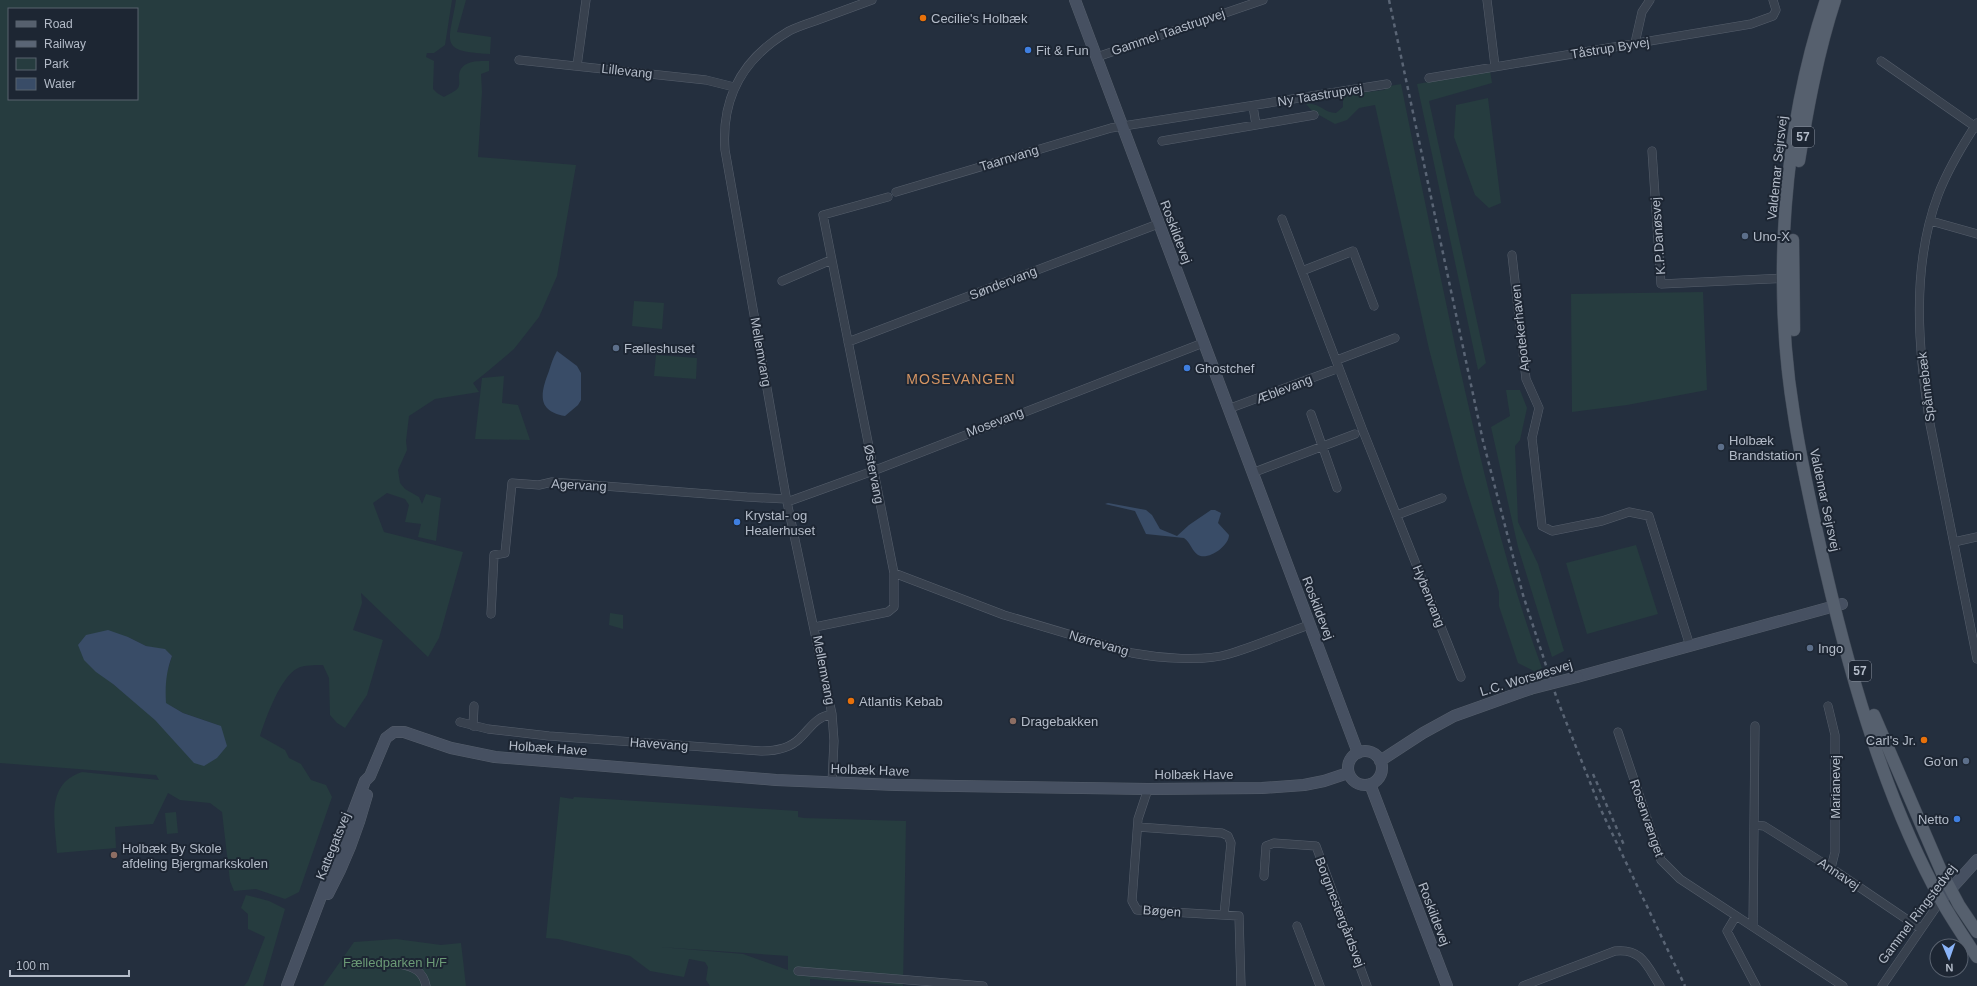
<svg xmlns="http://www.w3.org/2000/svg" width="1977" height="986" font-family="Arial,sans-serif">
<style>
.green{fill:#263c3f;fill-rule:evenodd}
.water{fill:#394c67}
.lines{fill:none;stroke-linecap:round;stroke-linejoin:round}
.street-casing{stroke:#565f6c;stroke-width:9}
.secondary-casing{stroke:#565f6c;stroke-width:12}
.primary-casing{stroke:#414a57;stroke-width:13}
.street{stroke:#38414e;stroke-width:8}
.secondary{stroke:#465061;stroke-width:11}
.primary{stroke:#56606e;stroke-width:12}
.rail{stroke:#5a6575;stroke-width:2.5;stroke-dasharray:4 4;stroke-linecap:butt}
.secondary-bridge-casing{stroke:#565f6c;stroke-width:12;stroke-linecap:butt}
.secondary-bridge{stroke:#465061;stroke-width:11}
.food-dot{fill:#e8710a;stroke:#1d2633;stroke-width:1.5}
.shop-dot{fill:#3f7fe0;stroke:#1d2633;stroke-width:1.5}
.service-dot{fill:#5c6f8a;stroke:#1d2633;stroke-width:1.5}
.education-dot{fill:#8d6e63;stroke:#1d2633;stroke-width:1.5}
.labels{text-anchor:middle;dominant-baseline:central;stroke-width:4;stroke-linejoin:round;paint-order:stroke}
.shield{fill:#1d2633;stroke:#878f9c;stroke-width:1}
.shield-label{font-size:12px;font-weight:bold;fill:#b4bcc9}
.poi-label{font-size:13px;fill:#b4bcc9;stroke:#1d2633;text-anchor:start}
.street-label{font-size:13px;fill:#b4bcc9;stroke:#1d2633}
.park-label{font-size:13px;fill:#6b9a76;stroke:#1d2633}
.neighbourhood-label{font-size:14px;letter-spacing:1px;fill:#d59563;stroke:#1d2633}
</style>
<rect width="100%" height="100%" fill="#242f3e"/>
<!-- green -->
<path class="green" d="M0,0H452L445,45L434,53H427L426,57L434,61L433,89L437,93L444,97C448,94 455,92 458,88C460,85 459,80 459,76C460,60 478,61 489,61V71L481,74L482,92L478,157L576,165L557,276L539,317L514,349L488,371L473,383L479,392L435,399L409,416L406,441L407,450L398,470L400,483L405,489L419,497L422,504L426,494L441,498L436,541L418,537L421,524L405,522L409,505L405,499L387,493L373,503L384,532L463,552L439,638L428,657L361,593L362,603L353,630L383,640L367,695L345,728L337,723L330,715L329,678L323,665C315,665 304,665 298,668C280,677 266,718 260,736L285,750L289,758L301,764L311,780L326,785L332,797L299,892L285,899L256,889L234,891L230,881L222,812L210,803L180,800L168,793L153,824L115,827L116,848L57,853C55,822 45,784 82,772L159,780L156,775L0,763ZM9,9H137V99H9ZM128,637L146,646L165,650L172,656L158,702L169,705L183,713L221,726L134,701L113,684Z
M456,0H466L457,32L491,37L490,54C438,51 449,44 456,0Z
M1490,71L1492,83L1429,101L1486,363L1478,370L1417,84Z
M1401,84C1419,175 1438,265 1457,355C1481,462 1505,568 1543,671L1538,673L1518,663L1499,606V592L1464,482L1429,349L1375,105L1359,108L1347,120L1335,124L1312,111L1306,104C1320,102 1323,113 1336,113L1343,107V95L1384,90L1390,86Z
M1488,98L1501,203L1489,208L1475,195L1454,137L1456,105Z
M1703,292L1707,390L1627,405L1572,412L1571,294Z
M634,301L664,303L662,329L632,326Z
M656,355L697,358L696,379L654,376Z
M504,376L502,403L518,405L530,440L475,439L482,378Z
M1506,390H1520L1527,408L1520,440L1515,446L1518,522L1538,564L1564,651L1552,657L1518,547L1491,427L1510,416Z
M1636,545L1658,614L1587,634L1566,563Z
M610,613L623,615V629L609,625Z
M560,797L573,799L574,797L798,811V817L804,818L906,821L903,986L810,979V986H710L706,980L708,967L705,962L689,959L684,977L650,971L630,956L558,939L546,938ZM660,947L788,956V970L743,954Z
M176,812L178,833L167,834L165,813Z
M246,895L269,901L285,909L263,986H244L248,981L265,937L248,929V914L241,908Z
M396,939L441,945L461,943L466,986H323L354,942Z"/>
<!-- water -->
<path class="water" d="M557,351L577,366L581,373V400L578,405L565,416C537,411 540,394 549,371C551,364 553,358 557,351Z
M1108,503L1146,510L1152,515L1160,529L1177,536L1189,525L1211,510H1215L1221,513L1218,523L1229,535C1229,546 1208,561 1198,555C1192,551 1190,542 1184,538L1146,534L1135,511L1105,504Z
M108,630L128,637L146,646L165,649L172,656C166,672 165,686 166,703L183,713L221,726L227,746L217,758L204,766L194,763L155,720L113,684L96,672L84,660L78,645L86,635Z"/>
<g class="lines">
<!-- street casing -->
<g class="street-casing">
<path id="street" d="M1487,0L1495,66
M1635,43L1642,12L1650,0
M1097,57L1263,0
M519,60L706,80L734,87
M1881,61L1977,128
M577,66L586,0
M1429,78L1751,24L1773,16L1776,10L1773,0
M1977,123C1962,146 1948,169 1938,195C1911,267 1918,350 1930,424L1977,659
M1256,125L1314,115
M1162,141L1256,125L1253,106
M1652,151L1661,284L1788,278
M896,192L1111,128L1387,84
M1282,219L1363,431L1461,677
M1931,221L1977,234
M1512,255L1526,379L1539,408L1532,438L1542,526L1552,531L1602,521L1629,512L1649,516L1690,646
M1302,271L1353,251L1374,306
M782,281L831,260
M848,342L1158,224
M1337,360L1395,338
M1228,409L1339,368
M1311,414L1337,488
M1252,473L1355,434
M787,502L873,471L1203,343
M1397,515L1442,498
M1954,542L1977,537
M894,573L1004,615L1132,653C1159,658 1203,662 1229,654C1256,646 1283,634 1309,625
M491,614L494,555L505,553L512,483L539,485L552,482L747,497L786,499
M815,627L888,612L894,607V573L823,215L888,197
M1828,706L1835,735V852L1831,868
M460,722L488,729L549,736L761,751C775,751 789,749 799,739C812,727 814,718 832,714
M473,726L474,706
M1618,732L1661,860L1680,879L1843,986
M832,783L834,741L832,714L787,502L725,150C721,97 743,58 789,31C797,27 806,24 815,21C834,14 853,7 872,0
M1148,789L1138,819L1132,901L1137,910L1239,916L1241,986
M1755,825L1764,826L1831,868L1921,929
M1138,827L1222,833L1228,836L1231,843L1224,915
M1264,876L1266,846L1274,843L1316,846L1367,986
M1736,916L1727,931L1756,986
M1297,926L1320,986
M1753,926L1755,726
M400,964C414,967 423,971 426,986
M798,971L983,986
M1523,986L1615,951C1642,948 1647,966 1660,986
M1882,986L1941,900"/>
</g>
<!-- secondary casing -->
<g class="secondary-casing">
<path id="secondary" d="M1075,0L1358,753
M1577,677L1842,604
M1348 768a17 17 0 1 1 34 0a17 17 0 1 1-34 0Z
M1380,761L1423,733L1454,716L1530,689
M1370,784L1447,986
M328,894C345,863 358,829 367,795
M1941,900L1977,860
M287,986L365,781L370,776L386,738L394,732H404L451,748L495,757L776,780L896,785L1148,789L1262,788L1304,785L1324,781L1348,773"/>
</g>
<!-- primary casing -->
<g class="primary-casing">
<path id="primary" d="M1826,0C1783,129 1772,282 1794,415C1802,468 1814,520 1826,572C1852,683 1887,803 1942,902C1953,921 1965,939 1977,957
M1799,161C1808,106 1818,52 1835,0
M1793,240L1794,330
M1874,715L1942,873L1959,905L1977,932"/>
</g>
<!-- street -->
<use href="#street" class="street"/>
<!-- secondary -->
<use href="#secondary" class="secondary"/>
<!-- primary -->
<use href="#primary" class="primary"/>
<!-- rail -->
<path class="rail" d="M1389,0L1483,441L1523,595L1557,699L1601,810L1685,986
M1593,774L1624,845"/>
<!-- secondary-bridge casing -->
<g class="secondary-bridge-casing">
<path id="secondary-bridge" d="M1530,689L1577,677"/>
</g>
<!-- secondary-bridge -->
<use href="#secondary-bridge" class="secondary-bridge"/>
</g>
<!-- markers -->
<g class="food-dot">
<circle cx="923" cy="18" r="4"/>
<circle cx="851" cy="701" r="4"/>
<circle cx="1924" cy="740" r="4"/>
</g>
<g class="shop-dot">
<circle cx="1028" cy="50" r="4"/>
<circle cx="1187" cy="368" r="4"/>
<circle cx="737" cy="522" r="4"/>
<circle cx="1957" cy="819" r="4"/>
</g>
<g class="service-dot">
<circle cx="1745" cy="236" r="4"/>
<circle cx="616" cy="348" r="4"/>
<circle cx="1721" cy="447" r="4"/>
<circle cx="1810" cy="648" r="4"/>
<circle cx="1966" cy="761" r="4"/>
</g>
<g class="education-dot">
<circle cx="1013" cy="721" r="4"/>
<circle cx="114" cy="855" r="4"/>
</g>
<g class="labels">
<!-- shield labels -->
<g class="shield">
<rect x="1792" y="127" width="22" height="20" rx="3"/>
<rect x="1849" y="661" width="22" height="20" rx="3"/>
</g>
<g class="shield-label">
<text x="1803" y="137">57</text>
<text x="1860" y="671">57</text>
</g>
<!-- poi labels -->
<g class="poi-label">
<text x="931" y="18">Cecilie's Holbæk</text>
<text x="1036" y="50">Fit &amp; Fun</text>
<text x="1753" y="236">Uno-X</text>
<text x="624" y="348">Fælleshuset</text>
<text x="1195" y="368">Ghostchef</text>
<text x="1729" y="440">Holbæk<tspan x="1729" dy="15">Brandstation</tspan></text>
<text x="745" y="515">Krystal- og<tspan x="745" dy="15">Healerhuset</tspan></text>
<text x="1818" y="648">Ingo</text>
<text x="859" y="701">Atlantis Kebab</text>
<text x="1021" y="721">Dragebakken</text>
<text x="1916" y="740" text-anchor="end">Carl's Jr.</text>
<text x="1958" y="761" text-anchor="end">Go'on</text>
<text x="1949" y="819" text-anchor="end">Netto</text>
<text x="122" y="848">Holbæk By Skole<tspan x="122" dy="15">afdeling Bjergmarkskolen</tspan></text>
</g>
<!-- street labels -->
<g class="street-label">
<text transform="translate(1168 32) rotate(-19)">Gammel Taastrupvej</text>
<text transform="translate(1610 48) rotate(-9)">Tåstrup Byvej</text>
<text transform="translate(627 71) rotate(6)">Lillevang</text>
<text transform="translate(1320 95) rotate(-9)">Ny Taastrupvej</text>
<text transform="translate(1009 158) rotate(-17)">Taarnvang</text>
<text transform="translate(1777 168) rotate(-84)">Valdemar Sejrsvej</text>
<text transform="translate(1176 232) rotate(69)">Roskildevej</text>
<text transform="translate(1658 236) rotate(-94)">K.P.Danøsvej</text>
<text transform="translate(1003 283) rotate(-21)">Søndervang</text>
<text transform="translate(1520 328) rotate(-96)">Apotekerhaven</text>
<text transform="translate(761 352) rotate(80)">Mellemvang</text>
<text transform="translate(1926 387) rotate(-97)">Spånnebæk</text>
<text transform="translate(1284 389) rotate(-21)">Æblevang</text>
<text transform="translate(995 422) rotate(-21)">Mosevang</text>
<text transform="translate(874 474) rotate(79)">Østervang</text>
<text transform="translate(579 485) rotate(3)">Agervang</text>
<text transform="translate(1825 500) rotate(78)">Valdemar Sejrsvej</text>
<text transform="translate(1429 596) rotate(68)">Hybenvang</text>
<text transform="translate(1318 608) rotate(69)">Roskildevej</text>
<text transform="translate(1099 643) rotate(16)">Nørrevang</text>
<text transform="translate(824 670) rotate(79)">Mellemvang</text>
<text transform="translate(1526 678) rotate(-17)">L.C. Worsøesvej</text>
<text transform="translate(659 744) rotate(4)">Havevang</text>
<text transform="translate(548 748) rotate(4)">Holbæk Have</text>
<text transform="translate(870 770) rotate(2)">Holbæk Have</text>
<text x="1194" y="774">Holbæk Have</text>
<text transform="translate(1835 787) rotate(-90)">Marianevej</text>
<text transform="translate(1647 818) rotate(71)">Rosenvænget</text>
<text transform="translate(333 846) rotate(-68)">Kattegatsvej</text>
<text transform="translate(1839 874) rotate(34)">Annavej</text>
<text transform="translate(1162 911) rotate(4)">Bøgen</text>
<text transform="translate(1340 912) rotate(69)">Borgmestergårdsvej</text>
<text transform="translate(1434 914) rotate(69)">Roskildevej</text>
<text transform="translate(1917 914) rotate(-53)">Gammel Ringstedvej</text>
</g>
<!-- park labels -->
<g class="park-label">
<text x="395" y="962">Fælledparken H/F</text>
</g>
<!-- neighbourhood labels -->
<g class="neighbourhood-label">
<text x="961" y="379">MOSEVANGEN</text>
</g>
</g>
<!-- legend -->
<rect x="8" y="8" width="130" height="92" fill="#1d2633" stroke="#59626f"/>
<rect x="16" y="21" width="20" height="6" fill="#56606e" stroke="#59626f"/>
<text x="44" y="28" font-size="12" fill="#b4bcc9">Road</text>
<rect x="16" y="41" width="20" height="6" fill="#5a6575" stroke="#59626f"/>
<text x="44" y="48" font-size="12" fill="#b4bcc9">Railway</text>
<rect x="16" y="58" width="20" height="12" fill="#263c3f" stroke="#59626f"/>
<text x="44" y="68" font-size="12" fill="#b4bcc9">Park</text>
<rect x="16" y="78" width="20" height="12" fill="#394c67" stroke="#59626f"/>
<text x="44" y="88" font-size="12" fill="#b4bcc9">Water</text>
<!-- north arrow -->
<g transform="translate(1949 958) rotate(178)"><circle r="19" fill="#1d2633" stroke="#59626f"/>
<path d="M0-3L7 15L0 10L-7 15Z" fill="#8ab4f8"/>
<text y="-6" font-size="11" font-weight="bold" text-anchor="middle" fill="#b4bcc9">N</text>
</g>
<!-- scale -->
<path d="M10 970v6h119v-6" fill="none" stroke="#b4bcc9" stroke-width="2"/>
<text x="16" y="970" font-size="12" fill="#b4bcc9" stroke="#1d2633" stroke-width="3" paint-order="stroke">100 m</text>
</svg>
